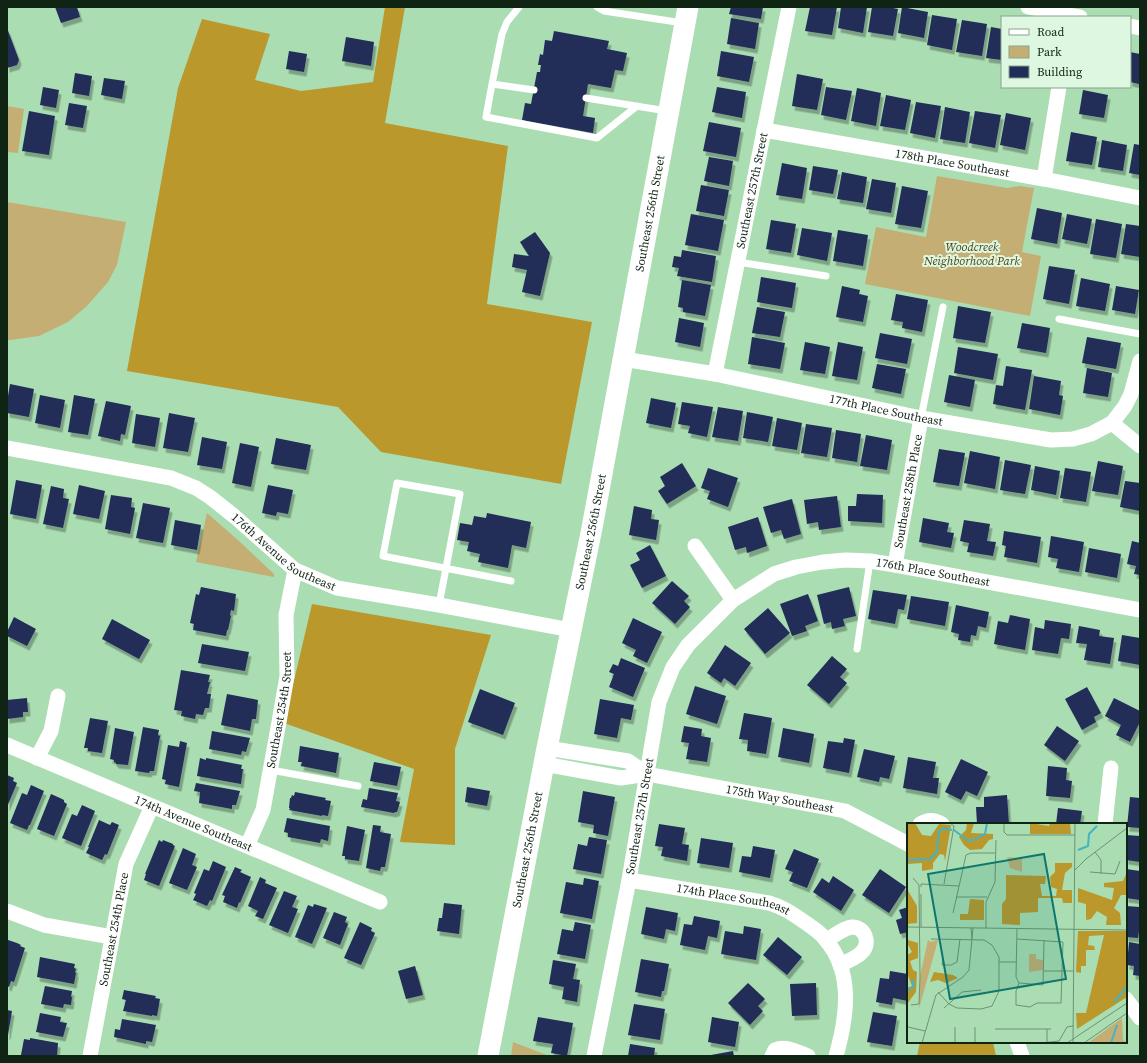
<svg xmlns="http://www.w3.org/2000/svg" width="1147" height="1063" font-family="'Source Serif 4',serif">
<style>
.green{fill:#c4ae74}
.forest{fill:#bb982b}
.building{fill:#202d58;filter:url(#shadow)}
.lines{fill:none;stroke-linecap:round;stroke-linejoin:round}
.lane{stroke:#fff;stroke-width:7}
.street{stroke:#fff;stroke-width:15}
.secondary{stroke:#fff;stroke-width:21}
.labels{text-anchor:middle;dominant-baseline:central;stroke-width:4;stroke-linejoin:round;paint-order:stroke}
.street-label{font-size:12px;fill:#102414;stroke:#ddf7e1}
.park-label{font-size:12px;font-style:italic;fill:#4e3f14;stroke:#ddf7e1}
.inset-river{fill:none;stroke:#44b3c4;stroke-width:2}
.inset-road{fill:none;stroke:#6c9373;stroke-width:1}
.view{fill:#0f766e;fill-opacity:0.15;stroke:#0f766e;stroke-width:2}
.inset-edge{fill:none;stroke:#102414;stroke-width:2}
</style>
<defs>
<filter id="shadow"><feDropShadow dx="2.5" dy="4.5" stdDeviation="0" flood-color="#0004"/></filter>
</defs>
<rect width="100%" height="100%" fill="#aaddb2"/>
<!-- green -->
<path class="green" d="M7,106L24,109L18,153L7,152Z
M937,176L1007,188L1019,186L1034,188L1022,252L1041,256L1030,316L865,284L876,227L926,237Z
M7,202L126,222L117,265L108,282L87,306L68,322L39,336L11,340H7Z
M207,513L239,541L274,574V577L196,562Z
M513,1042L549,1056H511Z"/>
<!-- forest -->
<path class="forest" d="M385,7H405L385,123L508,146L487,304L592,322L561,484L381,452L338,407L127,371L178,88L202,19L270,34L255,80L301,91L373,82Z
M312,604L491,635L455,749V845L400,842L414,769L284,723Z
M920,1042H993L996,1056H917Z"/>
<!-- building -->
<path class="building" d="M55,7H77L80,17L61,23Z
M731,7H763L761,19L729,14Z
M810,7H837L832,35L805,31Z
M841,7H867L863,33L838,28Z
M872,7H888L898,9L893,36L868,32Z
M902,7L928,12L924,38L898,33Z
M932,15L957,19L952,50L927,45Z
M731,18L759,23L755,49L727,44Z
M962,20L987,24L982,56L956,52Z
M991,27L1002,29V60L986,58Z
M7,28L19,60L17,65L7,68Z
M554,31L609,41L607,49L627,53L623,71L615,70L611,88L588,84L583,116L595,118L593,133L522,120L525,103L531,104L537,72H540L541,65H538L540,54L543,55L545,40L552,41Z
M346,37L374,42L371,66L342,61Z
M289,51L307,54L304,72L286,69Z
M721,51L754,57L749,82L717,76Z
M1130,52L1140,54V78L1139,84L1130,82Z
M75,73L92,76L89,96L72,93Z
M797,74L823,79L817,110L792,106Z
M104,78L125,81L122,99L101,95Z
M43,87L59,90L56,108L40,105Z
M717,87L746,92L742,118L712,112Z
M826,87L852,91L846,120L821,115Z
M857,88L881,93L876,126L851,121Z
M1083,90L1108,95L1104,118L1079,114Z
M886,95L911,100L905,130L880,126Z
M916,102L941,106L935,138L910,133Z
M69,103L87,106L83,128L65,125Z
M945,107L970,112L965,143L940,139Z
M29,111L55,116L49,155L22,151Z
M975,111L1001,115L995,148L969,143Z
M1006,113L1031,118L1025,150L1000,145Z
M709,122L741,128L736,157L703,151Z
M1071,132L1097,137L1092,165L1066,161Z
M1102,140L1127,145L1123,171L1098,167Z
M1134,144L1140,145V175L1129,173Z
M709,157L733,161L729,186L704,181Z
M782,163L807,168L802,199L776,195Z
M813,166L838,170L833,194L809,190Z
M842,172L867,177L863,203L837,199Z
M872,179L896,183L891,213L866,209Z
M701,185L729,190L724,216L696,211Z
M902,186L928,191L921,228L895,224Z
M1037,208L1062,213L1057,244L1031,239Z
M691,214L724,220L718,251L685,245Z
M1067,214L1092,219L1087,244L1062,239Z
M1096,219L1122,224L1116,258L1090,254Z
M771,220L796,224L791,253L766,249Z
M1126,224L1140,226V257L1121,254Z
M802,228L832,233L827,261L797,255Z
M838,230L868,235L863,266L833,261Z
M535,232L550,253L540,296L522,292L527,270L512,267L514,254L529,256L520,242Z
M682,250L716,256L712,282L677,276L679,268L672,267L674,256L681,257Z
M1049,266L1075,270L1069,304L1043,299Z
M761,277L796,283L792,308L757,302Z
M1081,278L1110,284L1105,311L1076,306Z
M682,280L711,285L705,316L683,312V308L678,307Z
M842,286L860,290L859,294L868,296L863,322L836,317Z
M1116,286L1139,290L1135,314L1112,310Z
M896,294L928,300L922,332L902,328L903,322L891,320Z
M958,306L991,312L985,343L953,338Z
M757,307L785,312L780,337L752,333Z
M679,318L704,323L700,347L675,342Z
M1022,323L1050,328L1046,353L1017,348Z
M880,333L912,339L907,364L875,358Z
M752,337L785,343L780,369L748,364Z
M1087,337L1121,343L1116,369L1082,363Z
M805,342L830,347L825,374L800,370Z
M838,342L863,347L857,380L832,376Z
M958,347L998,354L993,380L954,373Z
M877,364L906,369L901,394L872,388Z
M1006,366L1032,370L1025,410L993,404L996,385L1003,386Z
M1087,368L1112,373L1108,397L1083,393Z
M949,375L975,380L970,407L944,402Z
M1034,376L1061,381L1059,395L1063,396L1060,415L1029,409Z
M10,384L34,389L29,417L7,413V402Z
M40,395L65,400L60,428L35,423Z
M74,395L95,399L88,435L68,432Z
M651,398L676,403L671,428L646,423Z
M106,401L131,406L125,435L121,434L120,441L98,436Z
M682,402L713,407L707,437L688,433L690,426L678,424Z
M718,407L743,411L738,441L712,437Z
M747,412L773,417L768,442L743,438Z
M169,413L195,418L188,452L163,448Z
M136,414L160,418L155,447L132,443Z
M777,418L802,423L797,450L772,446Z
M806,424L832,428L827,457L801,453Z
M836,430L861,434L857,462L832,458Z
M866,435L892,440L887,470L860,466Z
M202,437L227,442L222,469L197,465Z
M276,438L311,445L306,470L271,464Z
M240,443L259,447L251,487L232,483Z
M939,449L965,453L959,486L933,482Z
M970,451L1000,457L995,489L964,483Z
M1005,460L1031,465L1025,494L1000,490Z
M1098,461L1123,466L1118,495L1092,491Z
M682,463L696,486L667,504L658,491L665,486L660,477Z
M1035,466L1060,471L1056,495L1031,490Z
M708,468L738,478L728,507L707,499L710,491L701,488Z
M1065,468L1091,472L1086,502L1060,498Z
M16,480L42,485L36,519L10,514Z
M1125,481L1140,483V511L1120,507Z
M79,485L105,491L99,519L73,514Z
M268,485L293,490L288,514L277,512L276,516L262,513Z
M51,486L64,489L63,498L69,499L63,528L43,524Z
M857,494L883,495L882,523L848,521V506H856Z
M111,495L132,498L131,507L135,508L130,534L105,529Z
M837,496L841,527L819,530L818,522L807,524L804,500Z
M792,499L801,534L784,539L781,530L771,533L763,507Z
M143,503L170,508L163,543L136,538Z
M634,506L652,510L651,519L659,520L656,540L629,535Z
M487,513L531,522L526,548L512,545L508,568L478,562L480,554L467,551L469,542L457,540L460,523L472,525L474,516L486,518Z
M758,517L767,546L747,553L746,547L735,550L728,527Z
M923,518L949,523L947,532L954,533L951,548L919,542Z
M175,520L201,525L197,550L171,545Z
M964,520L990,524L987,541L996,542L993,556L967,552L969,543L960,541Z
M1004,531L1041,537L1037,563L1004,557L1006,546L1002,545Z
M1051,536L1084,542L1079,572L1056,568L1058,559L1048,557Z
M1132,541L1140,543V575L1134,574L1136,566L1127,564Z
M650,545L666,576L642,588L630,565L640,560L636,553Z
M1089,548L1121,554L1117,578L1085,572Z
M672,581L689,596L684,601L690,607L675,624L652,603Z
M201,587L236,594L234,611L231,610L230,615L231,616L228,630H227L226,636L193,630L194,624L190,623L196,594L199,595Z
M849,587L856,616L843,619L845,626L832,629L831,622L824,624L817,595Z
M873,590L907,595L904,610L898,609L895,624L868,619Z
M808,594L818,621L805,626L807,631L792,636L780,604Z
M911,596L949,602L945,626L907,619Z
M956,605L989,612L986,628L978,626L976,636L971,635L970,642L958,640L959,634L951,632Z
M768,608L790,633L765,654L744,629Z
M1010,615L1030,619L1025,650L994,644L998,621L1008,623Z
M14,617L36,629L27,646L7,636V632Z
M633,618L662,632L647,663L633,656L636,650L622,643Z
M112,619L150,640L139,659L102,639Z
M1045,620L1071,624L1069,639L1061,638L1058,654L1032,650L1035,627L1044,629Z
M1079,626L1100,630L1099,636L1114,638L1110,664L1084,660L1087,644L1076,643Z
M1122,635L1140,638V665L1118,661Z
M202,644L249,652L245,671L198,663Z
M725,645L751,663L735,686L724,678L721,683L707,673Z
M832,656L847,669L840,677L847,683L829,704L807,685Z
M621,658L645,668L633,697L609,687L614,674L609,672L613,664L618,666Z
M181,670L210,675L208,682H210L207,694H211L209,708H205L203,715L196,714L195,719L181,716L182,711L174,710Z
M695,686L726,696L717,724L686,714Z
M1087,687L1101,713L1094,717L1096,722L1082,730L1065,699Z
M480,689L515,703L503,735L468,722Z
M227,694L258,700L256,719H252L250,731L221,725Z
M27,698L28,712H23V717L7,719V700Z
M1114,698L1140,711V722L1130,742L1116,735L1121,725L1105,716Z
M600,699L634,705L631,720L621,718L617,738L594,734Z
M744,713L772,718L766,754L747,751L748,740L739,739Z
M90,718L108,721L102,753L88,751V748H84Z
M684,726L702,729L701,736L711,738L707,762L686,759L689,743L681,742Z
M1057,726L1079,741L1065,761L1044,745Z
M143,727L159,730L158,735L160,736L154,771H150L149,773L135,771Z
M115,728L134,732L128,765L116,764V763L114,762V760L110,759Z
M783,728L814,734L809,763L778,757Z
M212,731L250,738L246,752L242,751L241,755L209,749Z
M844,738L855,740L849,773L823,768L828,741L843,743Z
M180,741L187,743L179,787L165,784L166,780L162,779L168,745L179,747Z
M300,746L339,753L336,773L301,766L302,762H298Z
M864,749L895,756L889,779L880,777L879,782L857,777Z
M908,757L936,762L933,778H939L937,794L903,788Z
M200,758L206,760V758L242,765L241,769H243L241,784L197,776Z
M961,759L988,772L977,796L966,791L961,800L945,792Z
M374,762L401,767L397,786L370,781Z
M1048,766L1067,768L1066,780L1072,781L1070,798L1046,796Z
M7,775L14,778L13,781L17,783L7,807Z
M196,783L240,791L236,805H232V809L199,803L200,792L194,791Z
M31,785L44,791L30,825H29L27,830L10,823L22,793L27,795Z
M467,787L490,791L487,806L465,802Z
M369,788L398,793L396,801L400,802L397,812H395L394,813L361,807L363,799L367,800Z
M583,791L615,797L608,836L593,833L594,825L578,822Z
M295,792L326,798L325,800L331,801L328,816L322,815V816L289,810L290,808H289L290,798H291L292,795L294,796Z
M51,794L60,798L64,800V802L67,804L54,836L37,829Z
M1007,795L1009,824H977L976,807H984V797Z
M1130,797L1140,798V828L1127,827Z
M82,805L95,811L81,846L62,838L72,814L77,816Z
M1058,808L1082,811L1080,824H1056Z
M287,818L330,826L328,841L321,839L320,843L288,837V833L284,832Z
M99,820L110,825L112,822L119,825L107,855L105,854L102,860L86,853L89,847H88Z
M659,824L685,828L682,844L689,845L687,861L661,856L663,847L655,846Z
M373,825L381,826L380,832L391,834L385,867H381L380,871L366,868Z
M347,826L365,830L359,861L345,859V856H342Z
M1126,835L1140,836V862L1126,860Z
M589,837L607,840L601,874L573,869L578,844L587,846Z
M701,838L733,843L729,868L697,863Z
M159,840L162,842L163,840L173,844V845L175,846L159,886L144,880L146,874H145Z
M753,846L775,850L770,878L739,872L742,856L751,857Z
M183,848L196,854L192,865L197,867L187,890L169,883Z
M794,849L819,859L807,888L789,881L793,872L785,869Z
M213,861L226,867L212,901L210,900L207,906L193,900L196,894L194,893L204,869L209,871Z
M235,867L242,870L240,872L251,877L240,903L239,902L237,908L223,902L225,896L222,895Z
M880,869L906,887L889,913L862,895Z
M1126,869L1140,871V900L1126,898Z
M833,876L854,890L841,911L813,892L822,878L829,883Z
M260,877L266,880L265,883L277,888L263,919L255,916L258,911L248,906Z
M584,878L599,881L592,919L560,913L566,882L583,885Z
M284,891L297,896L292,907L298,909L288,933L269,925Z
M444,903L462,905L459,934L437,931L439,918H442Z
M314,904L327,908L312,944L295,937L308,905L313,907Z
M1126,906L1140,907V931H1139L1138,938L1126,937Z
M646,907L678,913L675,931L666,929L664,939L641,934Z
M908,907V932L900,934L896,920L902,918L899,910Z
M334,912L347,917L345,922L348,924L340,945L323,938Z
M694,916L720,921L717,938L708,936L705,950L680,945L684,924L692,925Z
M360,922L372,928L371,931L375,933L361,965L344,958Z
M575,922L591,925L585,959L557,954L562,929L573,931Z
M744,926L761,929L756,960L721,954L725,931L743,934Z
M778,937L802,957L787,975L763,955Z
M8,940L17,943L21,945L20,946L25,948L14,982L11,981L9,987L7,986Z
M1129,942L1140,944V976L1133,975L1134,966L1127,965Z
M40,957L75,964L74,968L76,969L75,972L76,973L74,984L37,977Z
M641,959L669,964L664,991H662L661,997L635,992Z
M553,960L576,964L573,979L580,980L577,1002L562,999L564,987L549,984Z
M415,966L423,995L406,999L398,971Z
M890,971L908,974V1001L893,998L892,1005L876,1002L880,978L889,979Z
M748,983L765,999L758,1006L763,1011L750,1025L728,1003Z
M816,983L817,1015L792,1016L790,984Z
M45,986L72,991L71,997H72L71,1005L64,1004L63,1008L41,1004Z
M124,990L156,996L155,998L160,999L157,1016L152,1015V1016L123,1011L126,1000L122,999Z
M634,1004L665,1009L660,1040L628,1035Z
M7,1010L12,1011L8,1035H7Z
M873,1012L897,1016L892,1046L867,1042Z
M40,1013L61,1017L60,1022L67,1023L63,1037L36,1032Z
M538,1017L573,1023L567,1056L551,1053L553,1044L533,1041Z
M712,1017L739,1022L735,1047L708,1042Z
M122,1019L156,1025L152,1042L146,1041V1044L114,1037L115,1029L120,1030Z
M30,1038L58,1043L57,1056H27L21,1055L24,1039L30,1040Z
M630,1044L655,1048L654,1056H628Z
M733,1051L734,1056H711V1055Z"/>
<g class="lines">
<!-- lane -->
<path class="lane" d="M519,7L507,22L502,34L492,84L534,90
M597,7L604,11L683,23
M492,84L486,117L597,138L637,106
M586,98L667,111
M738,262L826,276
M1059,319L1140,334
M921,418L943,307
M439,605C446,568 453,531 460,494L397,483L383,556L511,581
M857,649L870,561
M271,770L358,786"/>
<!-- street -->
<g class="street">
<path d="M1028,7L1080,17"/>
<path d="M1130,26L1140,28"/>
<path id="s1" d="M764,130L1044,179L1140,198"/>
<path d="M1044,179L1059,87"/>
<path id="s2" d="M623,359L715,374L921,418L1051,440L1073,439L1091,434L1112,423L1140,446"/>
<path id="s3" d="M715,374L789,7"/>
<path d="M1112,423L1125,406L1131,394L1140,361"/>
<path id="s4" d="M7,448L171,478L196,488L210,497L234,516L295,570L337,588L439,605L571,630"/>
<path d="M695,546L733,600"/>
<path id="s5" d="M895,565L921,418"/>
<path id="s6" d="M7,745L380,902"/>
<path d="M37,758L51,731L58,696"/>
<path d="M544,764L621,778L647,774L628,761L547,748"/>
<path id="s7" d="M647,774L845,811L908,844"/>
<path d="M920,824C928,819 934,819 942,824"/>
<path d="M1105,824L1111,768"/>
<path id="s8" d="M247,846L263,810L279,722L287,676L286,615L295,570"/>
<path id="s9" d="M629,880L769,903C786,908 794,915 809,925C814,929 821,933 825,939C854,972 847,1017 836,1056"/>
<path d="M7,911L44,925L112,937"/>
<path d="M827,940C834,936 843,928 852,927C865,927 871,943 862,952C857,958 847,961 840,965"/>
<path d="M1126,999L1140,1018"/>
<path d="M1017,1042L1022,1056"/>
<path id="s10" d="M90,1056L126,864L152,806"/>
<path id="s11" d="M594,1056L629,880L659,702L673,667L688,645L733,600L774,574L796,567L823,562L846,560L870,561L895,565L1140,610"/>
<path d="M772,1056L775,1050C787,1045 797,1052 808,1056"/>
</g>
<!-- secondary -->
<path class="secondary" id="s12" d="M488,1056L547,748L592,528L688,7"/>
</g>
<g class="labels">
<!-- street labels -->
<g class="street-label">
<text stroke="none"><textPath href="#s1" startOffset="191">178th Place Southeast</textPath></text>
<text stroke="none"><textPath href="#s3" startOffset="187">Southeast 257th Street</textPath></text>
<text stroke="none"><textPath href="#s12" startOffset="858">Southeast 256th Street</textPath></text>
<text stroke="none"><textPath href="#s2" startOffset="268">177th Place Southeast</textPath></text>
<text stroke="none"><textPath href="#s5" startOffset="75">Southeast 258th Place</textPath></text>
<text stroke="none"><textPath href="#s12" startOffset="534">Southeast 256th Street</textPath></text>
<text stroke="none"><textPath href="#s4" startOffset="303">176th Avenue Southeast</textPath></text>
<text stroke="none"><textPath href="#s11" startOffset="698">176th Place Southeast</textPath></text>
<text stroke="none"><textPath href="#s8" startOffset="141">Southeast 254th Street</textPath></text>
<text stroke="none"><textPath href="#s7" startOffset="135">175th Way Southeast</textPath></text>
<text stroke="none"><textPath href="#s11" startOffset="244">Southeast 257th Street</textPath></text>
<text stroke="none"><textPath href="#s6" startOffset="202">174th Avenue Southeast</textPath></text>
<text stroke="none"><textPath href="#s12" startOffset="210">Southeast 256th Street</textPath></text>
<text stroke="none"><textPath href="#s9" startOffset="106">174th Place Southeast</textPath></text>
<text stroke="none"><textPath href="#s10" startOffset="129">Southeast 254th Place</textPath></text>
</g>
<!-- park labels -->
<g class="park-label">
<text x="972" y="247">Woodcreek<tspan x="972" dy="14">Neighborhood Park</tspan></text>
</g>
</g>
<!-- overview -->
<g transform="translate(907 823)">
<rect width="220" height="220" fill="#aaddb2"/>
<path d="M100,34L115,35V49L103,45ZM21,117L24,119L31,117L12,186L13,153ZM122,131H129V136L136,137V147L122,149ZM215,195L216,217L220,220H181Z" fill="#c4ae74"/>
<path d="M0,0H8L15,12L24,13L32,1L44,2L38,38L37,32L33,31L26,40V46L15,48V40L0,41ZM60,0H67L64,10L86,11V16L82,17L75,26L63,27L57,22L52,14L59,7ZM123,0L142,3L143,0H163L164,11H123ZM148,40H165V44L158,50L155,67H165V80H156L155,75H131V89L113,90V102L95,101V81L99,76V52L139,53L138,61H133L135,73H149L150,66L144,64L143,54L148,49ZM220,49V72H214L207,85L213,90L214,102H199L200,94L190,88L184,96L179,97V81L171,79V65L205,77L207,65L197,64V60L216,58ZM0,66L10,83V100L0,101ZM63,76L77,77V97H53V91H61ZM171,108H220V174L170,206L169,190H179L197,112L182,113L181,122L187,123L188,127H179V143H174V150L169,149ZM1,117L11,120V135L3,138L6,147L10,149L9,169L0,181V165L5,163L0,150V132L5,129L0,120ZM27,149L46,152L51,155L39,160L31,157L23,159Z" fill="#bb982b"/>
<path class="inset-river" d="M47,7L60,17H67L78,11L80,0M171,27L181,23L182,11L190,3M0,37L23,36L30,29L32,8L38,5L45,7M0,167L7,164L5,156M207,179L220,164M204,220L210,202"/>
<path class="inset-road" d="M97,0V9L100,12H168M188,29L194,37V51M168,47L179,36L220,5M183,49L208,51L213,38M37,61L47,3L43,0M14,64V61L52,63M14,71V104M49,74H80M46,90L59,32L64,30H88M0,104L220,107M64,105L65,116L66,105M79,105V79L88,59L89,17M110,106L109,154L112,160L109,168V182L123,184L130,180H154L156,119L110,116M24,116L77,117L85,122L92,134V168L85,183L74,186L50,185L42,181L31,169M92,139H109M37,142L36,136L35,142H44L50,139L53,116M137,148H167M112,160L136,162L137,117M4,182L12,181L13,154L12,62L6,55M37,185L55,169L74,167M1,204L18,208M48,204V220M88,206H144M140,219V206M15,220L29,172L56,154L62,147L65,116M68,220V204M134,220L152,218L160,204L166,203M160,220L220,180M166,220L168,0M177,220L220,190"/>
<path class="view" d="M137,31L159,156L43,176L21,51Z"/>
<rect width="220" height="220" class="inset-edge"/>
</g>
<!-- border -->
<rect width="1147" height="1063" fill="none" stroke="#102414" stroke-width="16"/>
<!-- legend -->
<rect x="1001" y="16" width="130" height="72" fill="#ddf7e1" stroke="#8ba38f"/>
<rect x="1009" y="29" width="20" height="6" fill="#ffffff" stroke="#8ba38f"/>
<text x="1037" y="36" font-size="12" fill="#102414">Road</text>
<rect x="1009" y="46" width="20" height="12" fill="#c4ae74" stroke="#8ba38f"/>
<text x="1037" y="56" font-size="12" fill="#102414">Park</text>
<rect x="1009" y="66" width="20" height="12" fill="#202d58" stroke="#8ba38f"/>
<text x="1037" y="76" font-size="12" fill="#102414">Building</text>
</svg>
